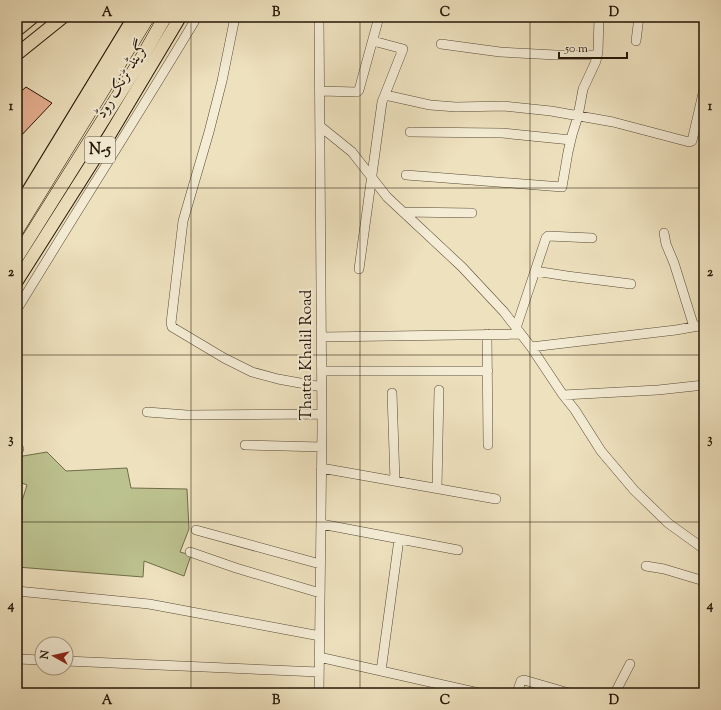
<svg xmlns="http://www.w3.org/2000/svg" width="721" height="710" font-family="'Sorts Mill Goudy',Amiri,serif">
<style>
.green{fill:#bcc28f;stroke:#706c4a}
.building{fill:#e7b091;stroke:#251606}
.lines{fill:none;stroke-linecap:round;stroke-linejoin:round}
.minor-casing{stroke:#574934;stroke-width:10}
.major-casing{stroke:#251606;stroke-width:14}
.highway-casing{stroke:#251606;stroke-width:14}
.minor{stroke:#f4ecd5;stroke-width:9}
.major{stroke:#eee1be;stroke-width:12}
.highway{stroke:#eee1be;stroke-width:13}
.grid{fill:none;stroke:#251606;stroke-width:1;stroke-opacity:0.55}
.labels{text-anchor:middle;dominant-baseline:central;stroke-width:4;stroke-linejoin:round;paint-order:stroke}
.shield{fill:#f4ecd5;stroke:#635644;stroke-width:1}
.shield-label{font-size:15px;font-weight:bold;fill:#251606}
.street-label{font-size:16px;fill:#251606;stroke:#f4ecd5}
.neatline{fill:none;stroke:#251606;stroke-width:1.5}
.grid-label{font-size:13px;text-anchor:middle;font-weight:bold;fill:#251606}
</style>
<rect width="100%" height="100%" fill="#eee1be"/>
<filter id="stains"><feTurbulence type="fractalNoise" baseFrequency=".005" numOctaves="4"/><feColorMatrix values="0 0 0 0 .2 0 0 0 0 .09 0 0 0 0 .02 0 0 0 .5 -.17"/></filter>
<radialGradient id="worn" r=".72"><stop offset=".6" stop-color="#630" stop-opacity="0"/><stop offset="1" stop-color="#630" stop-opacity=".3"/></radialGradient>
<!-- green -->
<path class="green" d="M47,452L66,471L127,468L131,488L187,489L189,529L180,552L191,555L184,576L144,561L143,577L17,567V524L22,520V501L27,485L17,481V457Z"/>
<!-- building -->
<path class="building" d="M26,87L52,103L17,140V95Z"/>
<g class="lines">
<!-- minor casing -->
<g class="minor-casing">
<path id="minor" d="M235,17L222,81L209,132L183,221L171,323L172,327L224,358L252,372L278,379L322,387
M319,17L322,427L319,693
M636,41L639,17
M441,44L500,52L556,55H597
M320,91L357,92L359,90L379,17
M385,95L430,105L456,107L504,106L551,111L613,122L689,142L692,141L704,89
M321,127L352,152L387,197L462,267L504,312L531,347L563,395L575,410L601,451L634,490L668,523L704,549
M410,132L502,133L571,140
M406,175L562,187L568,152L572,135L578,116L583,89L596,61L598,52L599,17
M403,212L472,213
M664,233L666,244L674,263L694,327
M359,269L382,102L403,49L373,41
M535,271L567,276L631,284
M19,306C78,209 139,114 197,17
M516,328L546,238L548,236L592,238
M487,334L488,445
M321,337L521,334
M531,347L676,330L704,325
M322,371H488
M392,393L395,481
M563,395L658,390L704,385
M147,412L187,415L322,414
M245,445L322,447
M17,448L19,449
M321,468L496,499
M437,488L439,390
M321,524L458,550
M196,530L320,564
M190,552L236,568L320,593
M646,566L664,569L704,581
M17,591L149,604L320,636
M319,657L479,693
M17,659L42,660
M66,661L319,672
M381,671L399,539
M517,693L521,681L524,680L569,693
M615,693L630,664"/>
</g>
<!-- major casing -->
<g class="major-casing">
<path id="major" d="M17,30L33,17
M17,54L63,17
M17,209L134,17
M17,281L109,136L180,17"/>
</g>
<!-- highway casing -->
<g class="highway-casing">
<path id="highway" d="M17,230L148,17
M17,257L140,61L165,17"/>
</g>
<!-- minor -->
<use href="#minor" class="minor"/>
<!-- major -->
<use href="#major" class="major"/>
<!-- highway -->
<use href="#highway" class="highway"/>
</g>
<!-- grid -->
<path class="grid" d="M191,17V693M360,17V693M530,17V693M17,188H704M17,355H704M17,522H704"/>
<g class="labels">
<!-- shield labels -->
<rect class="shield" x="85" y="137" width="30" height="26" rx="3"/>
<g class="shield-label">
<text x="100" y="150">N-5</text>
</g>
<!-- street labels -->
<g class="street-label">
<text transform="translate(123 80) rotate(-59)">گرینڈ ٹرنک روڈ</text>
<text transform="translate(307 355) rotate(-90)">Thatta Khalil Road</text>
</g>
</g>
<!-- margin -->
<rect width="721" height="710" fill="none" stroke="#eee1be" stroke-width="44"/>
<!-- north arrow -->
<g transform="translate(54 656) rotate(278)"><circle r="19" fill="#f4ecd5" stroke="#a19682"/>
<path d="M0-3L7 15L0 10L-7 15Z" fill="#8f2418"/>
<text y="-6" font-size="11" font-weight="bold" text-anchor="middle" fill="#251606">N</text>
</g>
<!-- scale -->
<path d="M559 52v6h68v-6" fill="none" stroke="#251606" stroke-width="2"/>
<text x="565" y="52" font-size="12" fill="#251606" stroke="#f4ecd5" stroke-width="3" paint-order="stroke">50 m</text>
<rect x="22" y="22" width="677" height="666" class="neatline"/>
<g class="grid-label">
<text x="107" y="16">A</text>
<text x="276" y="16">B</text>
<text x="445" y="16">C</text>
<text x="614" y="16">D</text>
<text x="11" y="110">1</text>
<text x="710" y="110">1</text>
<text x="11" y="276">2</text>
<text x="710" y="276">2</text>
<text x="11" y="443">3</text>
<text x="710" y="443">3</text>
<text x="11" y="609">4</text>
<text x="710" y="609">4</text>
<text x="107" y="704">A</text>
<text x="276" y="704">B</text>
<text x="445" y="704">C</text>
<text x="614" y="704">D</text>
</g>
<rect width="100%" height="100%" filter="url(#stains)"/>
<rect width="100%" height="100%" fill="url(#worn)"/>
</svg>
